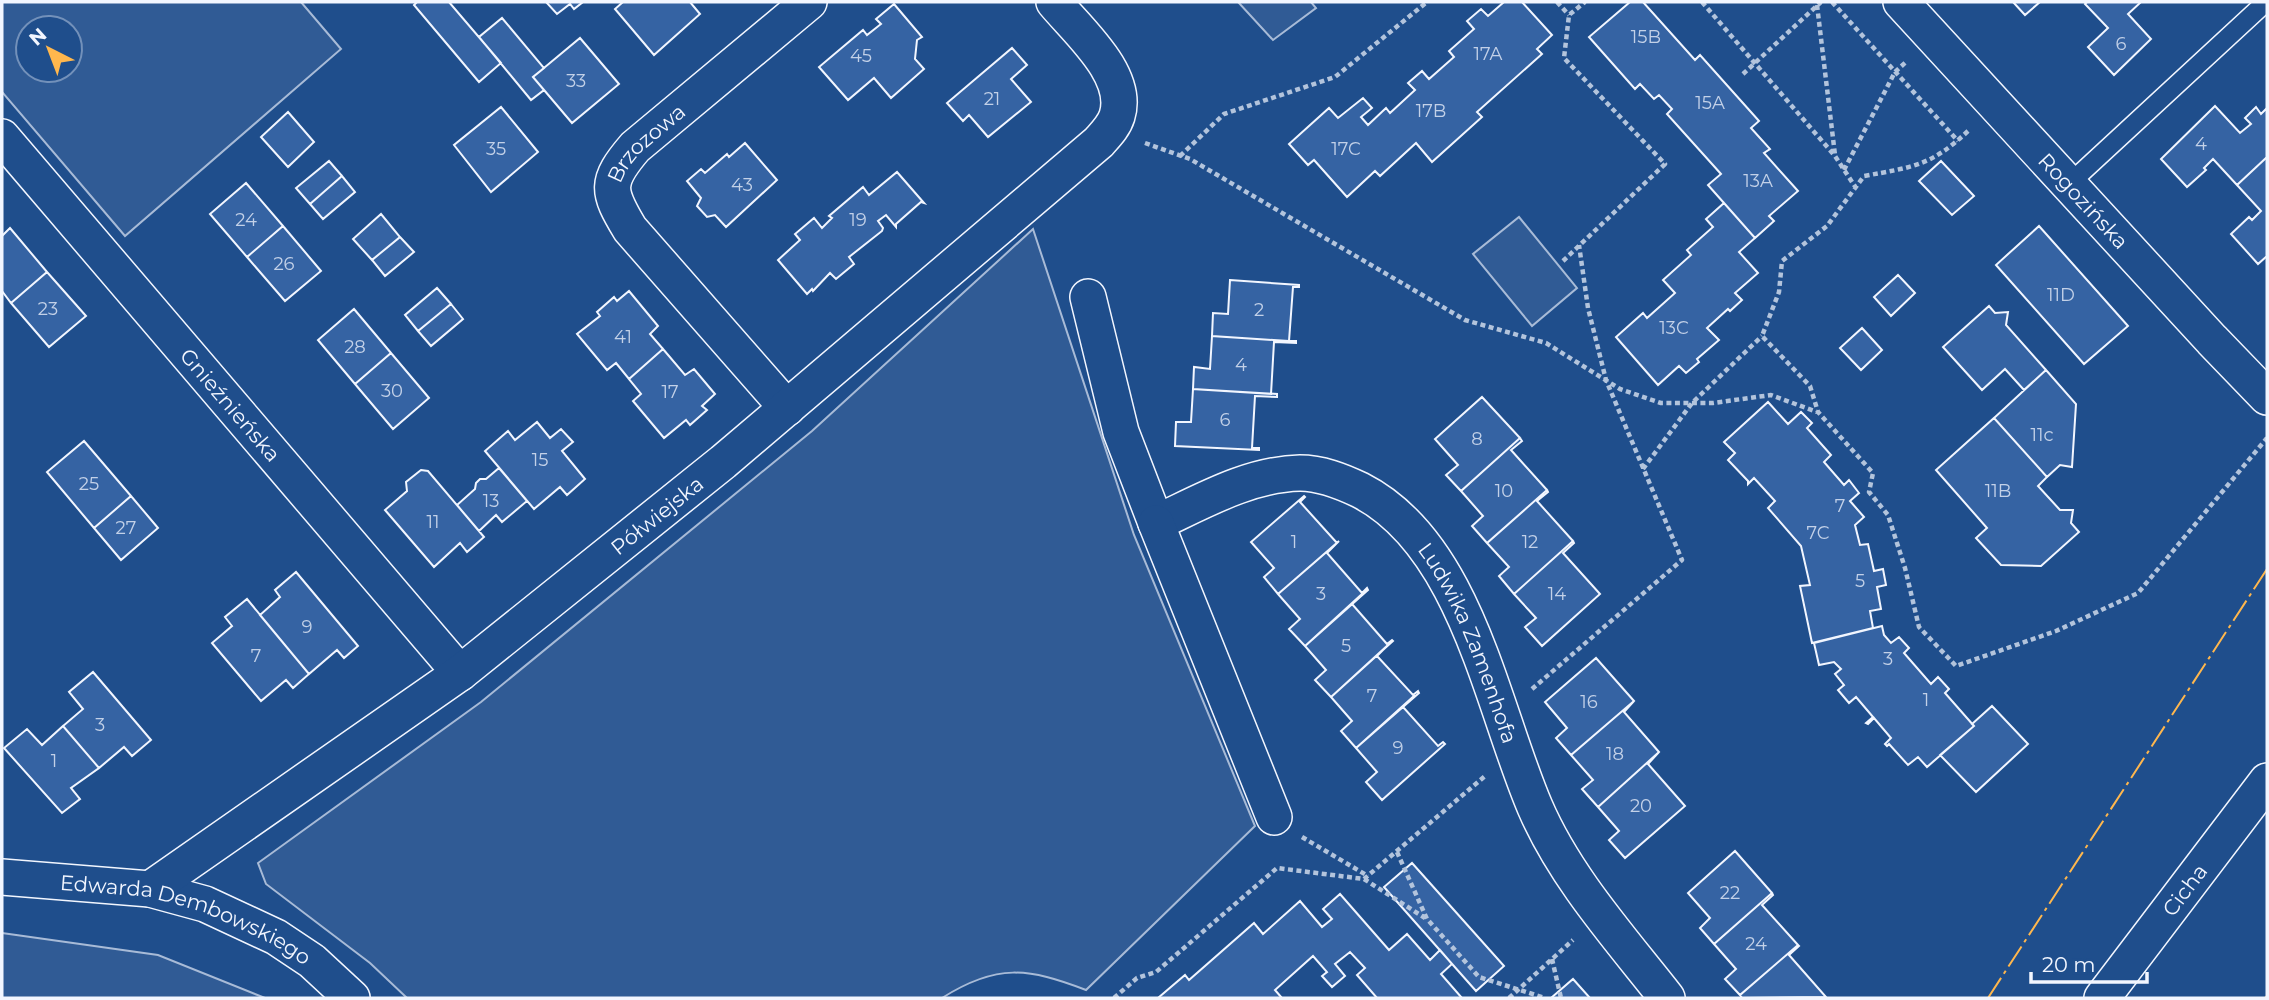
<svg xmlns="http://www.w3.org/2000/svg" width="2269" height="1000" font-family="Montserrat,sans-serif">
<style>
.green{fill:#305b95;stroke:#a8bbd7;stroke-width:2;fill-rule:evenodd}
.building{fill:#3563a3;stroke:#f2f6ff;stroke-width:2}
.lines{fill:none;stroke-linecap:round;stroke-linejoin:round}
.service-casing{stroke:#f2f6ff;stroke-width:21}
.minor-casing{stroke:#f2f6ff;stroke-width:38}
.path{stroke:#b3c4dc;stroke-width:4.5;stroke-dasharray:5 3.5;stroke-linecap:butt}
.service{stroke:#1f4e8c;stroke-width:18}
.minor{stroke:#1f4e8c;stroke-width:35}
.power{stroke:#ffb74d;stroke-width:2;stroke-dasharray:24 5 3.5 5;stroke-linecap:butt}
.labels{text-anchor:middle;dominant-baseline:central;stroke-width:5;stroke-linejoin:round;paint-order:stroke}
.number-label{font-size:18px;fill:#c3d1e8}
.street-label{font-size:21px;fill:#f2f6ff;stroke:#1f4e8c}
</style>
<rect width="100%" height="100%" fill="#1f4e8c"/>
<!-- green -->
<path class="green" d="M2,2H301L341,49L125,236L2,92ZM28,28H70V70H28Z
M1238,2H1311L1316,8L1273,40Z
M1519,217L1577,288L1532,326L1473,254Z
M1033,229L1134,535L1255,826L1086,990C1028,968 997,963 942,998H407L370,963L266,884L258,863L481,702L812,431Z
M2,933L158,955L265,998H2Z"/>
<!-- building -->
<path class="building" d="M417,2H449L501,63L479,82L414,5Z
M546,2H583L574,9L570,4L557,14Z
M623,2H690L700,14L654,55L615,9Z
M1504,2H1522L1552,35L1537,49L1542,54L1477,112L1482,117L1432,162L1416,143L1380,176L1375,171L1347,197L1314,160L1308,165L1289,144L1329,108L1338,118L1363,98L1372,108L1361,117L1368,125L1386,108L1390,113L1415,90L1408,83L1422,71L1429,79L1454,57L1449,51L1474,29L1467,21L1481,9L1488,16Z
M1630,2H1643L1695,60L1700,55L1759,121L1751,128L1770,149L1764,153L1798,191L1769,216L1774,221L1755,238L1708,185L1721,174L1667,114L1672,109L1659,95L1654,99L1640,84L1635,89L1589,37Z
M2013,2H2040L2025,15Z
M2087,2H2141L2128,14L2151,39L2114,75L2088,47L2108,28L2085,4Z
M894,4L922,37L917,40L915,59L924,69L891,98L874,78L848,100L819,67L863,30L867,35L881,24L876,19Z
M502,18L544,68L533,77L544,90L531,100L479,37Z
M580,38L619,84L572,123L533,77Z
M1012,48L1027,65L1011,79L1031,102L988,137L969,115L963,121L947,103Z
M2215,106L2240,133L2251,124L2245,118L2256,107L2261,114L2267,108V157L2237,185L2213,159L2204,168L2206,170L2187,187L2161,159Z
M501,107L538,152L491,192L454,145Z
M288,112L314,142L288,167L261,137Z
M745,143L777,180L726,227L715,215L707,217L697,206L701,198L687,181L701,169L705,173L727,154L729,157Z
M2267,157V256L2258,264L2231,234L2249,217L2252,220L2261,211L2237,185Z
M329,161L342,176L310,204L296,188Z
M1941,161L1974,196L1952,215L1919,181Z
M897,172L924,203L921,202L896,224V227L886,215L878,221L883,228L882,231L849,257L854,264L836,279L830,273L813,291L812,289L807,294L778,260L800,240L795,234L814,218L822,228L832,218L829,216L863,187L869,195Z
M342,176L355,192L323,219L310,204Z
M246,183L283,226L247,257L210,214Z
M1724,203L1755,238L1739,252L1758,273L1735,293L1742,300L1730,311L1728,309L1707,328L1719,340L1697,359L1699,362L1686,373L1679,366L1658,385L1616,337L1643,313L1647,318L1675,293L1663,280L1691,255L1687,250L1713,227L1706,219Z
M381,214L400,237L372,260L353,239Z
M283,226L321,271L285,301L247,257Z
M2039,226L2128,326L2084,364L1996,265Z
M10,228L47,272L11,303L2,291V236Z
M400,237L414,252L385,276L372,260Z
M47,272L86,316L49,347L11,303Z
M1898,275L1915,293L1891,316L1874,297Z
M1230,280L1299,285V287H1293L1289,341L1212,336L1213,313L1228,314Z
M437,288L451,304L418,331L405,315Z
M629,291L658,326L650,334L663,349L629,379L616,363L607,370L577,334L600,316L597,312L614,297L617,301Z
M451,304L463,319L431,346L418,331Z
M1989,306L1995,313L2008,312L2006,325L2046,370L2024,390L2005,369L1982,390L1943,347Z
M354,309L391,353L355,384L318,340Z
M1862,328L1882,350L1861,370L1840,348Z
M1212,336L1289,341H1296V343L1274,342L1271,394L1193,389L1194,367L1210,369Z
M663,349L685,375L694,369L715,394L702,406L707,410L690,425L686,420L664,438L633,401L641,394L629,379Z
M391,353L429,398L393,429L355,384Z
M2046,370L2076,404L2072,467L2060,465L2047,477L1994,418Z
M1193,389L1277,394V397L1255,396L1252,448H1259V450L1175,446L1176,422H1191Z
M1482,397L1520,438L1461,491L1446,475L1458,465L1435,439Z
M1768,402L1788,424L1801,412L1812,423L1807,428L1831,455L1824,462L1844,485L1849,480L1859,493L1850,501L1864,517L1855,525L1860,545L1868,544L1874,571L1883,569L1886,585L1877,587L1881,609L1870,611L1873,628L1812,643L1800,586L1810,585L1801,546L1768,508L1775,501L1754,478L1748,484V481L1728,460L1735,453L1724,442Z
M1994,418L2047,477L2038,486L2060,510H2073L2071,523L2079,532L2041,566L2001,565L1976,538L1987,528L1936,470Z
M537,422L550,438L561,429L573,442L562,451L585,479L567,495L560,487L534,509L485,451L508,431L515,440Z
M1520,438L1522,441L1511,450L1547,490L1487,543L1472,526L1483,516L1461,491Z
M84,441L131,496L94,528L47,472Z
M499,468L527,501L502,522L496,515L479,531L457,505L475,489L476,483L480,479H486Z
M421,470L428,471L484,537L467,552L460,543L434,567L385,510L407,491L406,482Z
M1547,490L1548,492L1537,501L1573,541L1514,594L1499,576L1509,567L1487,543Z
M131,496L158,528L121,560L94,528Z
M1304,496L1305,497L1300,502L1337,543L1278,594L1264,577L1274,568L1251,542Z
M1339,541L1327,553L1362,593L1367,588L1368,590L1305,646L1289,629L1300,619L1278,594Z
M1573,541L1574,543L1563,553L1600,594L1542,646L1525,627L1536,618L1514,594Z
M296,572L358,646L344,658L337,650L309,674L260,615L280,597L275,590Z
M1363,593L1352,604L1387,644L1392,640L1393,641L1331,697L1315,680L1326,670L1305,646Z
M247,599L309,674L293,688L286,680L261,701L212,643L232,626L225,617Z
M1882,626L1884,635L1891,643L1899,637L1909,648L1904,653L1931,684L1938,677L1949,689L1945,693L1974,726L1927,767L1918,757L1908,765L1889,744L1887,746L1885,744L1891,738L1874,718L1868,724L1866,723L1873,717L1856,697L1849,703L1838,690L1844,685L1835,674L1841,669L1834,662L1819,665L1814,643Z
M1389,644L1377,656L1413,695L1418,691L1419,693L1356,748L1341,731L1352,721L1331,697Z
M1596,658L1634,701L1571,755L1556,738L1567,728L1545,702Z
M93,672L151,740L132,756L124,747L99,768L63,726L83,709L69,692Z
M1415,695L1403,707L1438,746L1443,742L1445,744L1382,800L1366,782L1377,772L1356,748Z
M1634,701L1624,712L1659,752L1598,807L1582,789L1593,780L1571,755Z
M1992,706L2028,744L1976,792L1940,755L1974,726L1972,724Z
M63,726L99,768L71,788L80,799L62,813L4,748L27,729L42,745Z
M1659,752L1648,764L1685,806L1625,858L1609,840L1619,831L1598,807Z
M1735,851L1772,893L1714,944L1700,928L1710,918L1688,893Z
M1412,863L1504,966L1476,991L1384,887Z
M1772,893L1773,895L1762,905L1798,945L1740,995L1725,979L1736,969L1714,944Z
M1340,894L1389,950L1407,934L1430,960L1440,950L1452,964L1441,974L1462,998H1377L1357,975L1365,968L1350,952L1335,964L1345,976L1332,987L1322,976L1327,972L1313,956L1275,990L1282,998H1158L1185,975L1189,980L1254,923L1263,934L1300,901L1322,927L1332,919L1323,909Z
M1798,945L1799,946L1789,955L1826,997L1742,998L1740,995Z
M1573,979L1590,998H1551Z"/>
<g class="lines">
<!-- service casing -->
<g class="service-casing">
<path id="service" d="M2069,184L2266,2"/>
</g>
<!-- minor casing -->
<g class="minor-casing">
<g id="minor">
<path id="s1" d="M1901,2L2212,340L2267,397"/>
<path id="s2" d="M2,137L460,673"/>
<path id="s3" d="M1088,297L1121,432L1156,523C1201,502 1249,474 1300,473C1321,473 1341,481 1360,490C1466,544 1492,707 1535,807C1565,877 1620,938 1667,998"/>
<path id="s4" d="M787,408L630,229C607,191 605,182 635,147L809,2"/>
<path d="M1156,523L1274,817"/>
<path id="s5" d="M2,877L150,889L205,904L276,937L312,961L352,998"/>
<path id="s6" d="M150,889L460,673L723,462L1099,142C1106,134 1114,126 1117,116C1130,75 1078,31 1054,2"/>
<path id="s7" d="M2102,998L2267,781"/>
</g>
</g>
<!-- path -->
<path class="path" d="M1557,2L1569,15
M1702,2L1835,156L1856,188
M1832,2L1958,141
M1817,5L1835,155
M1743,74L1821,2
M1968,131C1931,166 1913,167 1864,176L1827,226L1782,261L1779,292L1762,336L1810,386L1818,412L1873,473L1869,492L1888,515L1905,568L1919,627L1956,666L2056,631L2138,593L2267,438
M1145,143L1190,159L1465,320L1546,343L1620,389L1661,403H1713L1771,395L1817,412
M1180,156L1224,114L1335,77L1427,2
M1844,170L1895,72L1906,62
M1563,261L1665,164L1564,58L1569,15L1585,2
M1643,469L1692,403L1762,336
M1532,689L1682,560L1606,380L1588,308L1579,245
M1302,837L1368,876
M1397,852L1427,919L1479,977L1545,998
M1364,879L1425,918
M1552,959L1561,998
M1114,998L1137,978L1156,972L1277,868L1364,879L1485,776
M1509,998L1573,940"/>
<!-- service -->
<use href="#service" class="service"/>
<!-- minor -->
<use href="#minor" class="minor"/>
<!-- power -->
<path class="power" d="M1988,998L2267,569
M2265,998L2267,996"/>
</g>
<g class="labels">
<!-- number labels -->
<g class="number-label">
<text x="1646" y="37">15B</text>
<text x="2121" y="44">6</text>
<text x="1488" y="54">17A</text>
<text x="861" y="56">45</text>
<text x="576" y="81">33</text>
<text x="992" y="99">21</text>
<text x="1710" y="103">15A</text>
<text x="1431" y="111">17B</text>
<text x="2201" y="144">4</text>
<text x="496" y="149">35</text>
<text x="1346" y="149">17C</text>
<text x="1758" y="181">13A</text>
<text x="742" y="185">43</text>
<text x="246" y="220">24</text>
<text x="858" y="220">19</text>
<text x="284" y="264">26</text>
<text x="2061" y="295">11D</text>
<text x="48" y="309">23</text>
<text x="1259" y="310">2</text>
<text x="1674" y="328">13C</text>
<text x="623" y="337">41</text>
<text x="355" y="347">28</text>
<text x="1241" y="365">4</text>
<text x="392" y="391">30</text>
<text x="670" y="392">17</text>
<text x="1225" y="420">6</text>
<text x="2042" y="435">11c</text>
<text x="1477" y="439">8</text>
<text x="540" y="460">15</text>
<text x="89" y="484">25</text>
<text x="1504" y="491">10</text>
<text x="1998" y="491">11B</text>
<text x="491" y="501">13</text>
<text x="1840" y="506">7</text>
<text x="433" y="522">11</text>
<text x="126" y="528">27</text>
<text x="1818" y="533">7C</text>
<text x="1294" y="542">1</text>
<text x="1530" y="542">12</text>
<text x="1860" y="581">5</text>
<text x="1321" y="594">3</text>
<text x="1557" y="594">14</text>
<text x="307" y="627">9</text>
<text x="1346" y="646">5</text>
<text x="256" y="656">7</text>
<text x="1888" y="659">3</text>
<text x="1372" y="696">7</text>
<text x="1926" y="700">1</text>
<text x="1589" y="702">16</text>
<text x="100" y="725">3</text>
<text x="1398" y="748">9</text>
<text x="1615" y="754">18</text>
<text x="54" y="761">1</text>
<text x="1641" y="806">20</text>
<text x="1730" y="893">22</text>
<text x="1756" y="944">24</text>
</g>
<!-- street labels -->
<g class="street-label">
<text stroke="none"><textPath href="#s4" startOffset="341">Brzozowa</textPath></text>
<text stroke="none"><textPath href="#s1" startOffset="270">Rogozińska</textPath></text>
<text stroke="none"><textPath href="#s2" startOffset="352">Gnieźnieńska</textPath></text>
<text stroke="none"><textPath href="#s6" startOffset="630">Półwiejska</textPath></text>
<text stroke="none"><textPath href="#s3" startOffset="646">Ludwika Zamenhofa</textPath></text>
<text stroke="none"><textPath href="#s7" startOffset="136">Cicha</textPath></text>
<text stroke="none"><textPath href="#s5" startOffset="191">Edwarda Dembowskiego</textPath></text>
</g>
</g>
<!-- border -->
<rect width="2269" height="1000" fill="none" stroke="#f2f6ff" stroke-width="7"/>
<!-- north arrow -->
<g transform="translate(49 49) rotate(318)"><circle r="33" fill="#1f4e8c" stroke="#7391ba" stroke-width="2"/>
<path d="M0-5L12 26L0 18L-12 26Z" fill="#ffb74d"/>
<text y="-10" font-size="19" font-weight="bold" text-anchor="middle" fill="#f2f6ff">N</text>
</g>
<!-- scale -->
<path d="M2031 972v10h116v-10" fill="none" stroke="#f2f6ff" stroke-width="3.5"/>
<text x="2042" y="972" font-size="21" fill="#f2f6ff" stroke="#1f4e8c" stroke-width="5" paint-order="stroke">20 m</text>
</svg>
